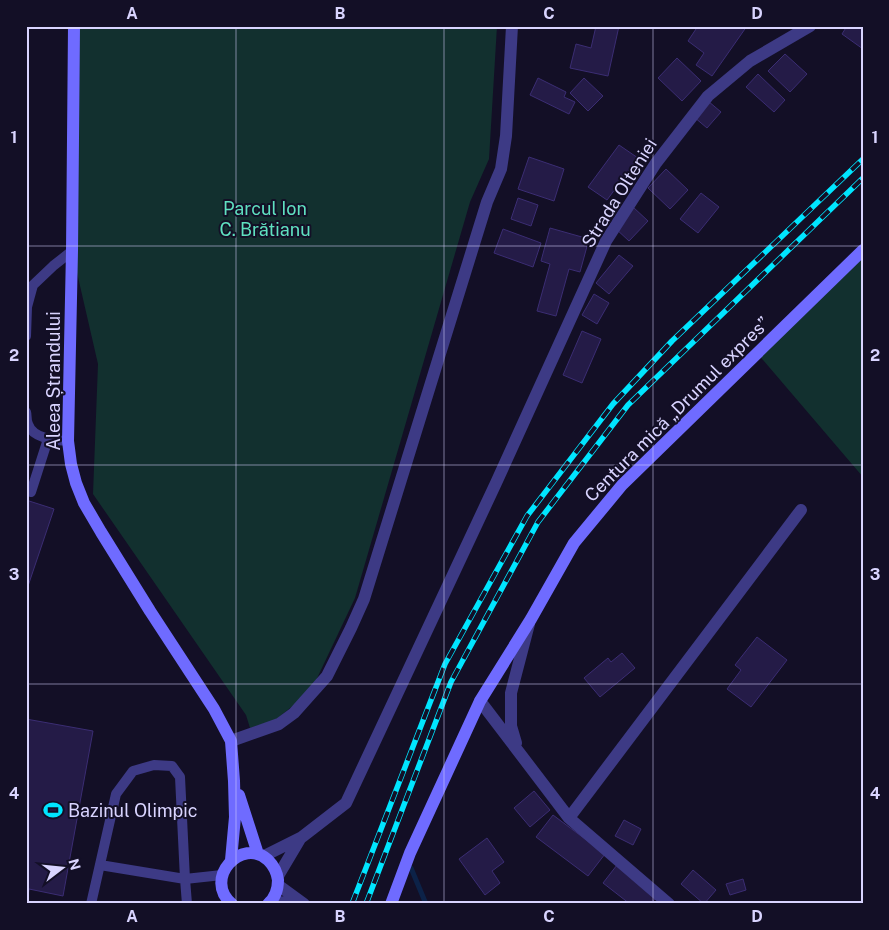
<svg xmlns="http://www.w3.org/2000/svg" width="889" height="930" font-family="'Public Sans',sans-serif">
<style>
.green{fill:#12302f}
.lines{fill:none;stroke-linecap:round;stroke-linejoin:round}
.stream{stroke:#0c2248;stroke-width:5}
.building{fill:#241b47;stroke:#3b2d73}
.lane{stroke:#3d3a85;stroke-width:10}
.street{stroke:#3d3a85;stroke-width:12}
.secondary{stroke:#6f6bff;stroke-width:12}
.rail-casing{stroke:#00e5ff;stroke-width:5.5}
.rail{stroke:#130f26;stroke-width:4;stroke-dasharray:11;stroke-linecap:butt}
.grid{fill:none;stroke:#d9d4ff;stroke-width:1;stroke-opacity:0.55}
.labels{text-anchor:middle;dominant-baseline:central;stroke-width:4;stroke-linejoin:round;paint-order:stroke}
.street-label{font-size:18px;fill:#d9d4ff;stroke:#130f26}
.park-label{font-size:18px;fill:#5fe0c0;stroke:#130f26}
.poi-label{font-size:18px;fill:#d9d4ff;stroke:#130f26;text-anchor:start}
.neatline{fill:none;stroke:#d9d4ff;stroke-width:2}
.grid-label{font-size:16px;text-anchor:middle;font-weight:bold;fill:#d9d4ff}
</style>
<rect width="100%" height="100%" fill="#130f26"/>
<!-- green -->
<path class="green" d="M76,26H497L489,159L470,202L355,598L311,691L274,721L250,728L246,715L93,494L98,364L72,251Z
M863,250V477L757,353Z"/>
<g class="lines">
<!-- stream -->
<path class="stream" d="M411,868L426,904"/>
</g>
<!-- building -->
<path class="building" d="M596,26H619L608,76L570,68L576,44L591,48Z
M698,26H747L712,76L696,65L704,53L688,41Z
M847,26H863V49L842,34Z
M785,54L807,74L790,92L768,71Z
M677,58L701,81L682,101L658,78Z
M758,74L785,100L774,112L746,87Z
M538,78L566,92L564,97L575,102L569,114L530,95Z
M584,78L603,96L588,111L570,93Z
M708,101L721,112L707,128L694,117Z
M619,145L638,158L607,200L588,187Z
M529,157L564,169L554,201L518,189Z
M666,169L688,190L670,209L648,188Z
M701,193L719,207L698,233L680,219Z
M518,198L538,205L531,226L511,219Z
M633,207L648,221L629,241L615,228Z
M550,228L589,239L580,272L569,269L556,316L537,311L550,264L541,261Z
M503,229L541,243L533,267L494,253Z
M619,255L633,266L609,294L596,283Z
M594,294L609,303L597,324L582,315Z
M582,331L601,339L582,383L563,375Z
M26,500L54,509L26,592Z
M757,637L787,660L751,707L727,689L741,670L735,665Z
M622,653L635,668L600,697L584,678L608,658L611,662Z
M26,719L93,731L63,896L29,889L27,904Z
M534,791L550,810L530,827L514,808Z
M553,815L605,854L588,876L536,837Z
M624,820L641,829L633,845L615,836Z
M487,838L504,862L492,871L500,883L485,895L459,859Z
M617,865L657,896L651,904H630L603,883Z
M693,870L716,890L704,904L681,884Z
M743,879L746,890L730,895L726,884Z"/>
<g class="lines">
<!-- lane -->
<path class="lane" d="M26,336L27,307L33,285L53,266L72,251
M26,412C27,415 26,420 28,424C33,439 55,440 68,441
M31,492L48,439
M100,865L185,879L222,875
M91,904L116,794L133,771L154,765L172,766L180,777L185,879L187,904"/>
<!-- street -->
<path class="street" d="M480,701L569,818L669,904
M231,741L279,724L294,713L327,676L351,628L364,599L487,202L501,169L506,136L512,26
M516,743L511,726V693L529,624
M569,818L801,510
M264,856L302,837L346,803L496,483L606,241L656,163L708,96L750,61L810,26
M278,876L300,839
M278,885L304,904
M270,902L301,903"/>
<!-- secondary -->
<path class="secondary" d="M74,26L72,251L68,441L71,464L76,483L84,503L101,532L150,611L214,709L231,741L234,781L235,817L231,860
M239,795L258,854
M232,904C202,879 242,836 268,860C273,865 277,872 278,880C278,889 275,898 268,904
M391,904L410,853L480,701L531,619L574,543L622,485L863,250"/>
<!-- rail casing -->
<g class="rail-casing">
<path id="rail" d="M352,904L445,664L527,516L613,404L672,341L863,159
M366,904L451,682L538,522L628,405L863,178"/>
</g>
<!-- rail -->
<use href="#rail" class="rail"/>
</g>
<!-- grid -->
<path class="grid" d="M236,26V904M444,26V904M653,26V904M26,246H863M26,465H863M26,684H863"/>
<!-- icons -->
<defs>
<g id="stadium-bare" transform="scale(1.5)"><path d="M0-5a6.5 5 0 1 0 0 10a6.5 5 0 1 0 0-10ZM-3.5-1.8h7v3.6h-7Z" fill="#00e5ff" stroke="#130f26" stroke-width="2.5" paint-order="stroke"/></g>
</defs>
<g fill-rule="evenodd">
<use href="#stadium-bare" x="53" y="810"/>
</g>
<g class="labels">
<!-- street labels -->
<g class="street-label">
<text transform="translate(619 193) rotate(-58)">Strada Olteniei</text>
<text transform="translate(53 381) rotate(-90)">Aleea Ștrandului</text>
<text transform="translate(677 409) rotate(-45)">Centura mică „Drumul expres”</text>
</g>
<!-- park labels -->
<g class="park-label">
<text x="265" y="208">Parcul Ion<tspan x="265" dy="21">C. Brătianu</tspan></text>
</g>
<!-- poi labels -->
<g class="poi-label">
<text x="68" y="810">Bazinul Olimpic</text>
</g>
</g>
<!-- border -->
<rect width="889" height="930" fill="none" stroke="#130f26" stroke-width="55"/>
<!-- north arrow -->
<g transform="translate(62 868) rotate(74)" stroke="#130f26" stroke-width="4" paint-order="stroke">
<path d="M0-4L9 19L0 12L-9 19Z" fill="#d9d4ff"/>
<text y="-8" font-size="14" font-weight="bold" text-anchor="middle" fill="#d9d4ff">N</text>
</g>
<rect x="28" y="28" width="834" height="874" class="neatline"/>
<g class="grid-label">
<text x="132" y="19">A</text>
<text x="340" y="19">B</text>
<text x="549" y="19">C</text>
<text x="757" y="19">D</text>
<text x="14" y="143">1</text>
<text x="875" y="143">1</text>
<text x="14" y="361">2</text>
<text x="875" y="361">2</text>
<text x="14" y="580">3</text>
<text x="875" y="580">3</text>
<text x="14" y="799">4</text>
<text x="875" y="799">4</text>
<text x="132" y="922">A</text>
<text x="340" y="922">B</text>
<text x="549" y="922">C</text>
<text x="757" y="922">D</text>
</g>
</svg>
